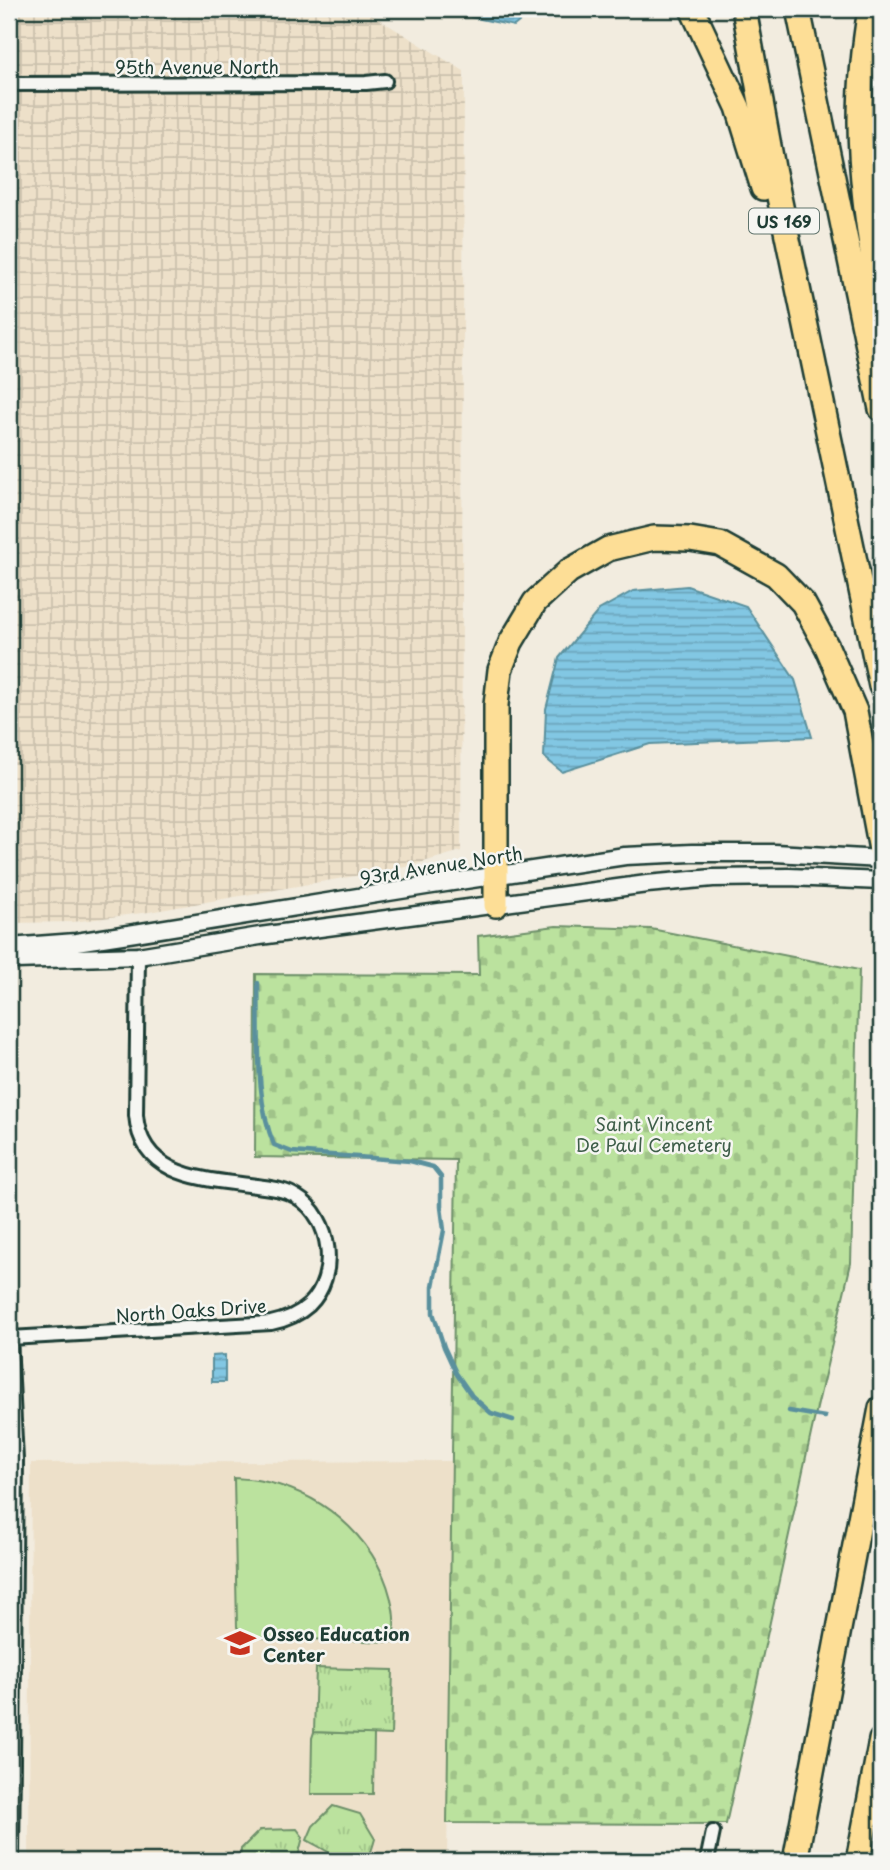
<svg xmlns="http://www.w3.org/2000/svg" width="890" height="1870" font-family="'Playpen Sans',sans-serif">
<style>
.built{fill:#ede0c9}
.industrial{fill:url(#industrial-grid)}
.grass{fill:#bbe29e;stroke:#6d9069;stroke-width:2}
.cemetery{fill:url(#cemetery-stones);stroke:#6d9069;stroke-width:2}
.park{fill:url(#park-tufts);stroke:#6d9069;stroke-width:2}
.water{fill:url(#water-rules);stroke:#5a909d;stroke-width:2}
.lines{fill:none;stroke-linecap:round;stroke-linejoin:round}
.stream{stroke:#5a909d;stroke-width:4.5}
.minor-casing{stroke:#1f3d34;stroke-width:18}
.tertiary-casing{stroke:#1f3d34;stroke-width:21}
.motorway-casing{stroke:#1f3d34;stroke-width:28}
.minor{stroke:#f6f6f2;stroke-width:12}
.tertiary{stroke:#f6f6f2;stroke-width:16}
.motorway{stroke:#fdde96;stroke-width:23}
.labels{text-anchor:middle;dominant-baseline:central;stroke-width:5;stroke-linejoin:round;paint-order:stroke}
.shield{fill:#f6f6f2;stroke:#60746d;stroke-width:2}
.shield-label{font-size:16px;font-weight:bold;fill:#1f3d34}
.street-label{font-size:18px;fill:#1f3d34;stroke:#f6f6f2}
.park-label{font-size:18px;fill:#3e5e49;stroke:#f6f6f2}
.poi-label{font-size:18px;font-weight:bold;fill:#1f3d34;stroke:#f6f6f2;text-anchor:start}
</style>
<defs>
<pattern id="industrial-grid" width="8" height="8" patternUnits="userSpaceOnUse" patternTransform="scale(1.75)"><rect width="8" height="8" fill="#ede0c9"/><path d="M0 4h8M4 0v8" fill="none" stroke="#cbc1ad"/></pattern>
<pattern id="cemetery-stones" width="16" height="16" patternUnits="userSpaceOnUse" patternTransform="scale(1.75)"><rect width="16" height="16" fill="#bbe29e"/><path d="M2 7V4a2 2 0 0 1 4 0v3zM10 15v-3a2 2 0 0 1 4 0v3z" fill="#a0c389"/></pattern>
<pattern id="park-tufts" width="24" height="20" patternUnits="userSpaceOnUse" patternTransform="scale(1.75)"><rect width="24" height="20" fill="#bbe29e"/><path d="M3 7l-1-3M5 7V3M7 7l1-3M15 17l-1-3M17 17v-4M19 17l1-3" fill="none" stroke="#a0c389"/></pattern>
<pattern id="water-rules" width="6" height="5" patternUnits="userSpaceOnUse" patternTransform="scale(1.75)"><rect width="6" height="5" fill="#82c7e3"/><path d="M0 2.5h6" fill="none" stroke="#6aa3b9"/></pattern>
</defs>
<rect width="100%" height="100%" fill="#f2ecdf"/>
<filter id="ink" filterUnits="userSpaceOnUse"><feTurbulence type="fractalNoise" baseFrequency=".0143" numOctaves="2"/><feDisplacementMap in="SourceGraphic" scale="14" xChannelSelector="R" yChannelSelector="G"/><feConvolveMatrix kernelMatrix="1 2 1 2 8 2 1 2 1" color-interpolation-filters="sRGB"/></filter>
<g filter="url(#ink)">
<!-- built -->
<path class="built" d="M452,1461L447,1861H29L31,1463Z"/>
<!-- industrial -->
<path class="industrial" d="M9,9H362L464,71L461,851L406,867L149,912L73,922L9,923Z"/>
<!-- grass -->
<path class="grass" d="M234,1478C245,1479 256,1479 267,1482C329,1496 382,1545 393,1609C395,1620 394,1631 395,1642L246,1637L237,1627Z
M314,1732L374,1734L373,1794H311L312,1738Z"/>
<!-- cemetery -->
<path class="cemetery" d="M556,926L651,929L859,970L851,1263L812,1429L726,1824L447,1823L456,1160L255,1157L256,974L479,975L478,936Z"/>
<!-- park -->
<path class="park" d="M316,1668L393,1670L391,1735L314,1732Z
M333,1806L360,1814L375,1839C373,1845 371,1856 366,1860C351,1869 321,1847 307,1840L313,1826Z
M297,1829L303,1837L297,1861H240L241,1849L260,1830Z"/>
<!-- water -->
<path class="water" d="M460,9H535L514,26L471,17Z
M687,586L746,606L795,680L812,737L650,744L562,772L544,757L546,709L559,658L599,610L633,591Z
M225,1355V1382H212V1356Z"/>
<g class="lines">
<!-- stream -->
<path class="stream" d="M258,983C260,1035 254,1097 274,1145L292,1152L410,1161L433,1167L441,1177V1207L444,1230L433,1286V1313L444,1347L456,1373L472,1396L491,1413L513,1420
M789,1411L825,1417"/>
<!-- minor casing -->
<g class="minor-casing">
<path id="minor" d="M9,84L366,83L385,81
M9,1322L16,1460L12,1861
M10,1338L271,1323C286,1320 298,1315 309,1305C339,1276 332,1218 297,1197C285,1189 270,1188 256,1186C207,1179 141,1179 136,1115L138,956
M707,1861L713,1832"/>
</g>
<!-- tertiary casing -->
<g class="tertiary-casing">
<path id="tertiary" d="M9,947L76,942L135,933L426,886L625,856L692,853H775L881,859
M9,959L16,960L138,956L260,936L647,884L713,878L789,877L881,881"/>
</g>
<!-- motorway casing -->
<g class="motorway-casing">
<path id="motorway" d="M692,9L738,107L763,188
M744,9L773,168L881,686
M798,9L881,409
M870,9C864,46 860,83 860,121C860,185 872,250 881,313
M496,905V705L500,670L511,642L535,602L569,571L608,549L654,538L690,539L720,544L776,575L803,603L827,647L855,711L881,850
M795,1861L881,1408
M858,1861L881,1740"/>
</g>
<!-- minor -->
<use href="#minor" class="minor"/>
<!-- tertiary -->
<use href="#tertiary" class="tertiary"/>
<!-- motorway -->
<use href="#motorway" class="motorway"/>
</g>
</g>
<!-- icons -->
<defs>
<g id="school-bare" transform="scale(2.415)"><path d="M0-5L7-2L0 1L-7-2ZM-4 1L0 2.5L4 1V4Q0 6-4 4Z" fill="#c8321e" stroke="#f6f6f2" stroke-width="2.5" paint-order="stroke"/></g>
</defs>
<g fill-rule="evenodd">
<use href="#school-bare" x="240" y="1643"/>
</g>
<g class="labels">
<!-- shield labels -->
<rect class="shield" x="749" y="208.5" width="70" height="25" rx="5"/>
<g class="shield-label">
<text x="784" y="221">US 169</text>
</g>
<!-- street labels -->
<g class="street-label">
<text x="197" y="66">95th Avenue North</text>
<text transform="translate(441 865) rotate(-9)">93rd Avenue North</text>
<text transform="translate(191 1310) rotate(-4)">North Oaks Drive</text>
</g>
<!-- park labels -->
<g class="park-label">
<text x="654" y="1123">Saint Vincent<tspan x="654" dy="21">De Paul Cemetery</tspan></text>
</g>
<!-- poi labels -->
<g class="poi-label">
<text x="263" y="1633">Osseo Education<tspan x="263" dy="21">Center</tspan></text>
</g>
</g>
<!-- margin -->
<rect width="890" height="1870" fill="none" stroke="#f6f6f2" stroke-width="35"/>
<rect x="18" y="18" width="855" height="1835" fill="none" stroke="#1f3d34" stroke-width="2.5" filter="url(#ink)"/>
</svg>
